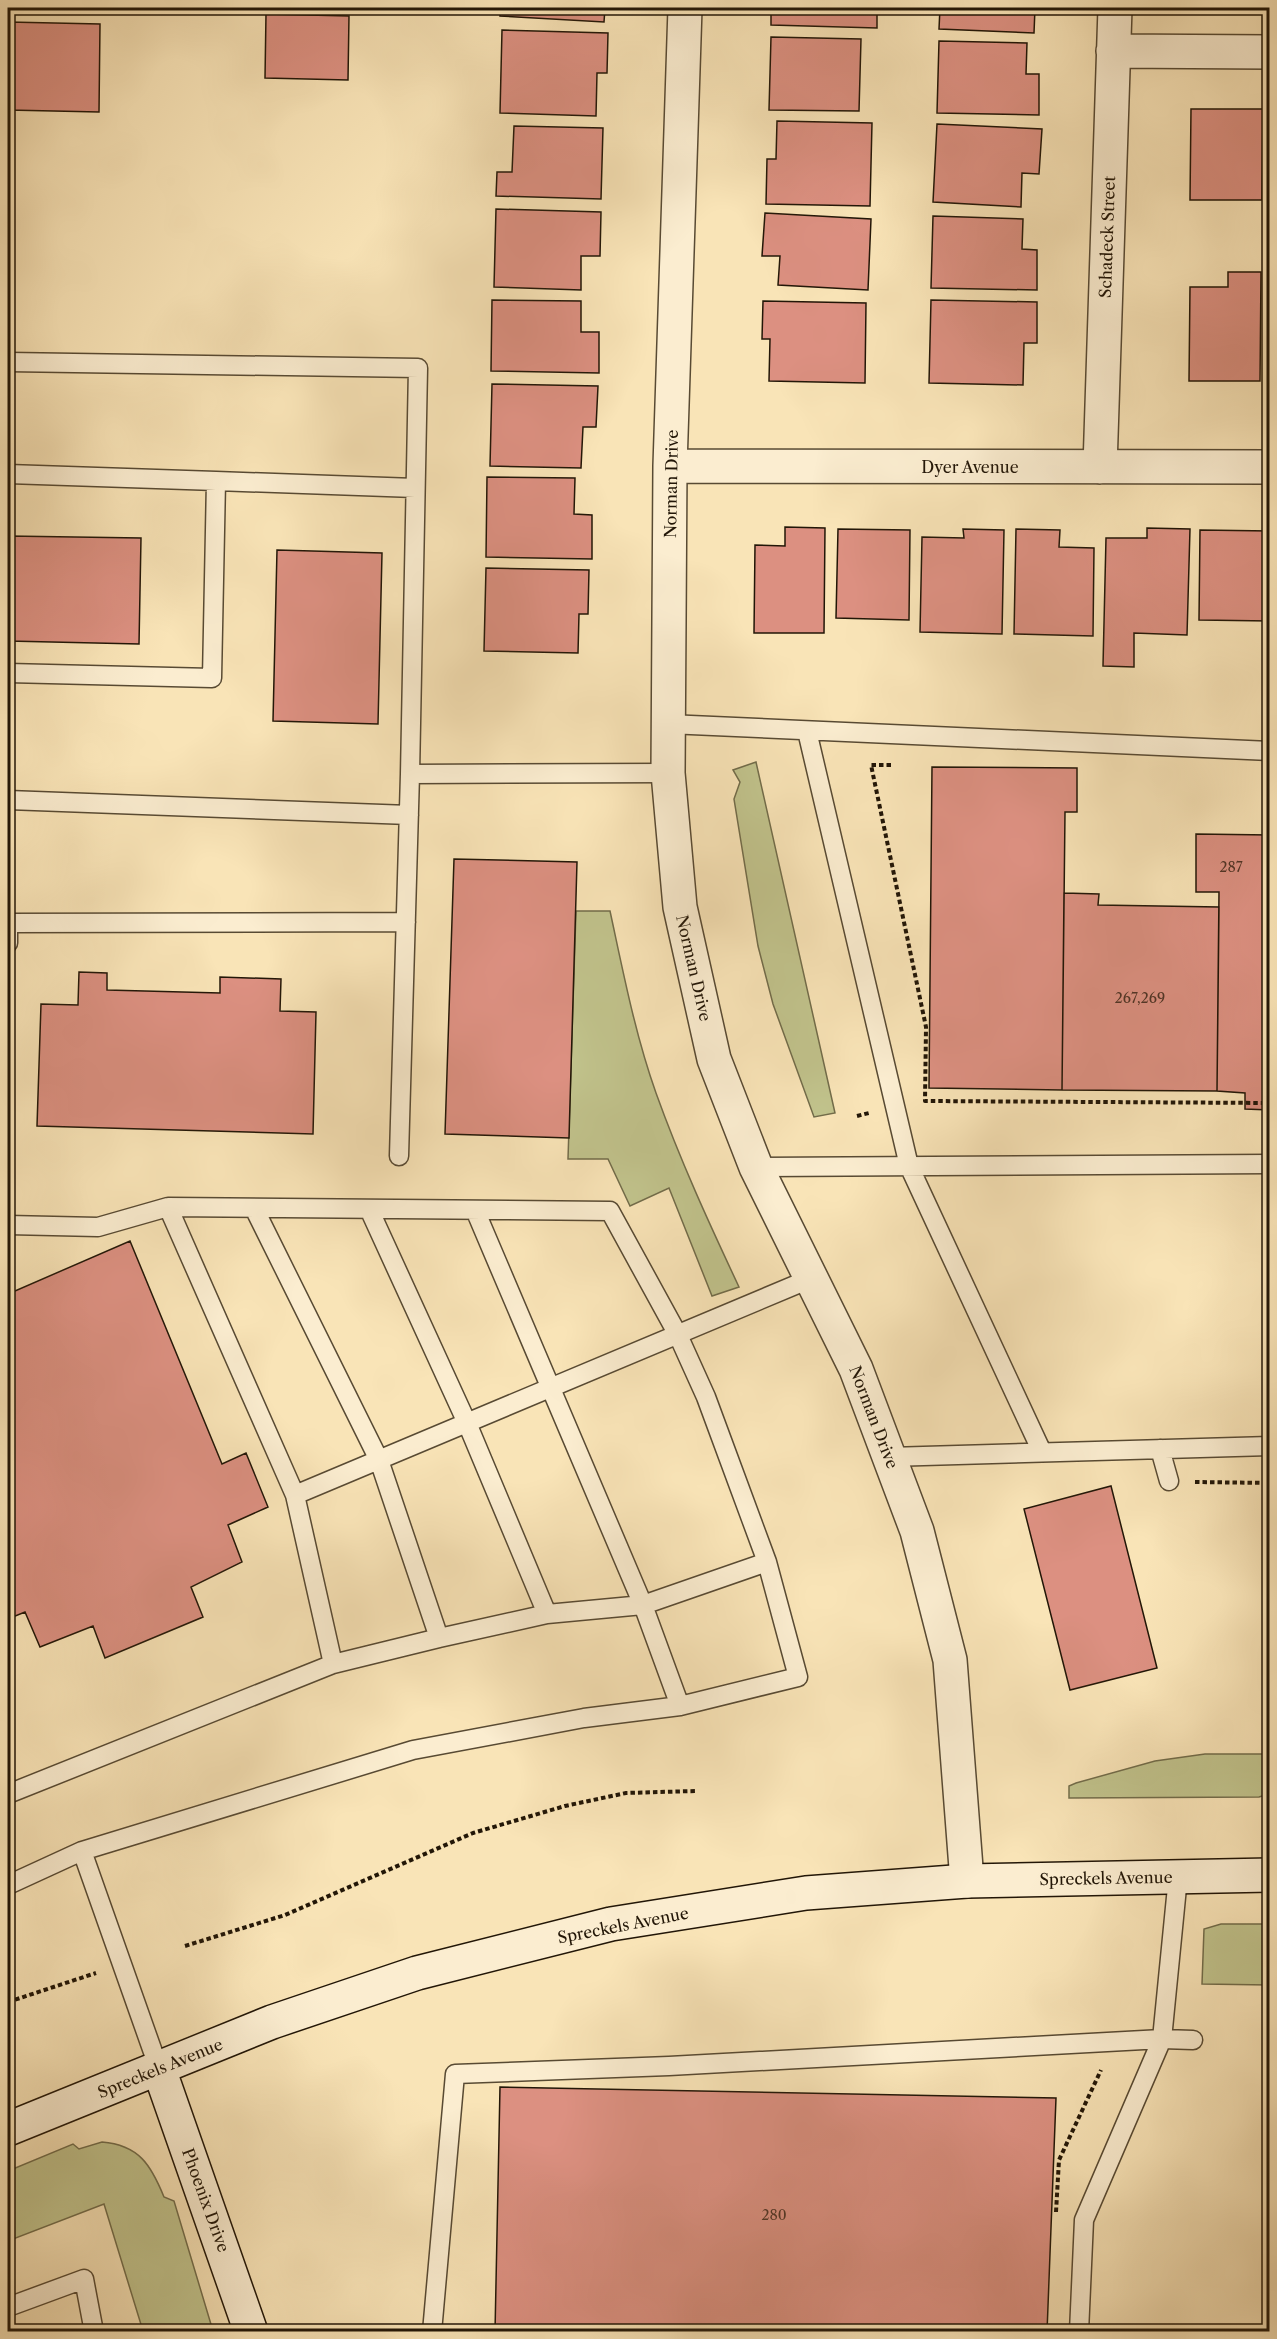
<svg xmlns="http://www.w3.org/2000/svg" width="1277" height="2339" font-family="'Libre Caslon Text',serif">
<style>
.green{fill:#c1c38c;stroke:#726c4a;stroke-width:1.5}
.building{fill:#dc9081;stroke:#221607;stroke-width:1.5}
.lines{fill:none;stroke-linecap:round;stroke-linejoin:round}
.lane-casing{stroke:#584a33;stroke-width:21}
.street-casing{stroke:#584a33;stroke-width:36}
.secondary-casing{stroke:#221607;stroke-width:36}
.path{stroke:#221607;stroke-width:4;stroke-dasharray:4.5 3;stroke-linecap:butt}
.lane{stroke:#fbedd0;stroke-width:18}
.street{stroke:#fbedd0;stroke-width:33}
.secondary{stroke:#fbedd0;stroke-width:33}
.labels{text-anchor:middle;dominant-baseline:central;stroke-width:4.5;stroke-linejoin:round;paint-order:stroke}
.number-label{font-size:14px;fill:#503426}
.street-label{font-size:16px;fill:#221607;stroke:#fbedd0}
</style>
<rect width="100%" height="100%" fill="#f9e4b7"/>
<filter id="stains"><feTurbulence type="fractalNoise" baseFrequency=".00333" numOctaves="4"/><feColorMatrix values="0 0 0 0 .2 0 0 0 0 .09 0 0 0 0 .02 0 0 0 .5 -.17"/></filter>
<radialGradient id="worn" r=".72"><stop offset=".6" stop-color="#630" stop-opacity="0"/><stop offset="1" stop-color="#630" stop-opacity=".3"/></radialGradient>
<!-- green -->
<path class="green" d="M1163,8H1269L1270,11L1163,10Z
M756,762L835,1113L814,1117L773,1004L758,946L734,799L740,782L733,770Z
M576,911H610C623,971 635,1034 656,1093C680,1160 709,1223 739,1287L712,1296L669,1188L630,1206L608,1159H568Z
M1205,1754H1269V1794L1259,1797L1069,1798V1786L1076,1783L1155,1761Z
M1221,1924H1269V1985L1202,1984L1204,1929Z
M102,2142C139,2145 151,2165 164,2197L174,2201L213,2331H143L104,2204L8,2241V2171L73,2144L79,2149Z"/>
<!-- building -->
<path class="building" d="M501,8H605L604,22L500,16Z
M771,8H877V28L771,25Z
M940,8H1035L1034,33L939,29Z
M266,14L349,16L348,80L265,78Z
M8,22L100,24L99,112L8,110Z
M502,30L608,33L607,73H597L596,116L500,113Z
M771,37L861,39L859,111L769,110Z
M939,41L1027,43L1026,74H1039V115L937,113Z
M1191,109H1263L1262,200H1190Z
M777,121L872,123L870,206L766,204L767,159H776Z
M937,124L1042,129L1039,174L1022,173L1021,207L933,202Z
M514,126L603,128L601,199L496,196L497,172H512Z
M496,209L601,212L600,256H581V290L494,287Z
M765,213L871,219L868,290L778,285L780,256H762Z
M933,216L1023,219L1022,249L1037,250V290L931,288Z
M1228,272H1261L1260,381H1189L1190,287H1228Z
M492,300L581,301V332H599V373L491,371Z
M931,300L1037,302V343H1024L1023,385L929,383Z
M763,301L866,303L865,383L769,381L770,339H762Z
M492,384L598,386L596,427H583L581,468L490,466Z
M487,477L575,478L574,514L592,515V559L486,557Z
M785,527L825,528L824,633H754L755,545L785,546Z
M1147,528L1190,529L1187,635L1134,633V667L1103,666L1106,538H1147Z
M838,529L910,530L909,620L836,618Z
M963,529L1004,530L1002,634L920,632L922,537L964,538Z
M1016,529L1060,530L1059,547L1094,548L1093,636L1014,634Z
M1200,530L1270,531V621L1199,620Z
M8,536L141,538L139,644L8,641Z
M277,550L382,553L378,724L273,721Z
M486,568L589,570L588,614H579L578,653L484,651Z
M932,767L1077,768V812H1065L1062,1090L929,1088Z
M1196,834L1270,835V1110L1245,1109V1093L1217,1091L1219,892H1196Z
M454,859L577,862L569,1138L445,1134Z
M1064,893L1099,894L1098,905L1219,907L1217,1091L1062,1090Z
M79,972L107,973V990L220,993V977L281,979L280,1011L316,1012L313,1134L37,1126L41,1004L78,1005Z
M130,1241L222,1464L246,1453L268,1507L228,1525L242,1562L191,1587L203,1617L105,1658L93,1626L40,1647L25,1612L8,1619V1294Z
M1111,1486L1157,1668L1070,1690L1024,1509Z
M500,2087L1056,2098L1047,2332H495Z"/>
<g class="lines">
<!-- lane casing -->
<g class="lane-casing">
<path id="lane" d="M8,362L418,368L410,774L668,773
M8,474L216,481
M8,673L212,678L216,481L415,488
M668,724L1270,751
M807,731L909,1166L1042,1452
M8,800L409,815
M8,923L406,922
M8,943V923
M399,1156L410,774
M756,1167L1270,1164
M254,1208L379,1460L439,1638L333,1664
M369,1209L467,1423L547,1614
M475,1210L643,1605L680,1706
M8,1225L98,1227L168,1207
M1160,1449L1169,1481
M889,1457L1270,1446
M439,1638L547,1614L643,1605L767,1562
M8,1794L333,1664L295,1495L812,1278
M82,1851L159,2069
M8,1885L82,1851L413,1750L584,1718L680,1706L798,1677L767,1562L706,1397L678,1335L610,1211L168,1207L295,1495
M8,2307L84,2279L94,2332
M432,2332L455,2074L669,2066L1162,2039L1193,2040
M1079,2332L1084,2220L1162,2039L1178,1877"/>
</g>
<!-- street casing -->
<g class="street-casing">
<path id="street" d="M685,8L670,466L668,773L680,907L714,1059L756,1167L856,1369L917,1531L950,1660L967,1881
M1113,51L1270,52
M670,466L1270,467
M1100,467L1115,8"/>
</g>
<!-- secondary casing -->
<g class="secondary-casing">
<path id="secondary" d="M159,2069L251,2332
M8,2129L272,2022L417,1973L611,1924L806,1893L967,1881L1270,1875"/>
</g>
<!-- path -->
<path class="path" d="M891,765H871L926,1027L925,1101L1270,1103
M857,1116L869,1113
M1195,1482L1270,1483
M185,1946L285,1915L473,1833L565,1806L626,1793L695,1791
M8,2002L96,1973
M1056,2212L1059,2160L1101,2070"/>
<!-- lane -->
<use href="#lane" class="lane"/>
<!-- street -->
<use href="#street" class="street"/>
<!-- secondary -->
<use href="#secondary" class="secondary"/>
</g>
<g class="labels">
<!-- number labels -->
<g class="number-label">
<text x="1231" y="867">287</text>
<text x="1140" y="998">267,269</text>
<text x="774" y="2215">280</text>
</g>
<!-- street labels -->
<g class="street-label">
<text transform="translate(1107 237) rotate(-88)">Schadeck Street</text>
<text x="970" y="467">Dyer Avenue</text>
<text transform="translate(671 484) rotate(-89)">Norman Drive</text>
<text transform="translate(694 968) rotate(77)">Norman Drive</text>
<text transform="translate(874 1417) rotate(69)">Norman Drive</text>
<text transform="translate(1106 1878) rotate(-1)">Spreckels Avenue</text>
<text transform="translate(623 1925) rotate(-11)">Spreckels Avenue</text>
<text transform="translate(160 2068) rotate(-22)">Spreckels Avenue</text>
<text transform="translate(206 2200) rotate(70)">Phoenix Drive</text>
</g>
</g>
<!-- margin -->
<rect width="1277" height="2339" fill="none" stroke="#f9e4b7" stroke-width="30"/>
<rect x="9" y="9" width="1259" height="2321" fill="none" stroke="#221607" stroke-width="3"/>
<rect x="15" y="15" width="1247" height="2309" fill="none" stroke="#221607" stroke-width="1.5"/>
<rect width="100%" height="100%" filter="url(#stains)"/>
<rect width="100%" height="100%" fill="url(#worn)"/>
</svg>
